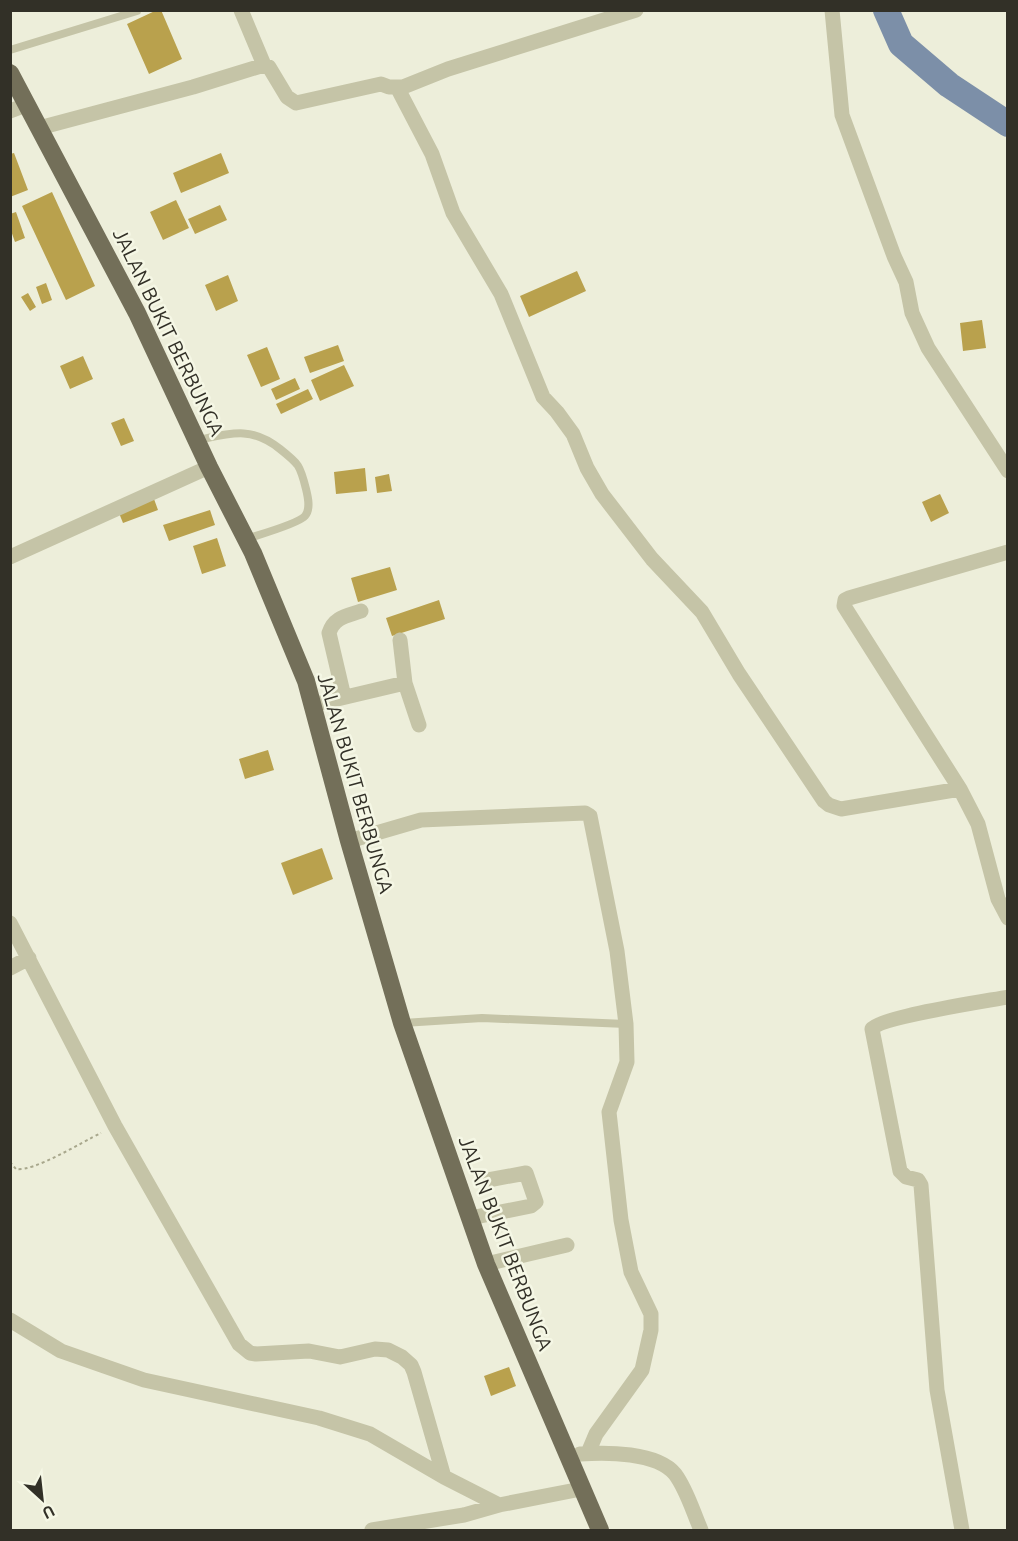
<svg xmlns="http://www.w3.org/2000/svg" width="1018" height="1541" font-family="Ubuntu,sans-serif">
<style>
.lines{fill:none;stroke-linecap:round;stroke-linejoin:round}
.river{stroke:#7c8fa8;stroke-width:26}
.building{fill:#b9a14d}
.path{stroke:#a8a78c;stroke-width:2;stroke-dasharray:3 3;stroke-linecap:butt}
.lane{stroke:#c5c4a7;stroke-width:8}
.street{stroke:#c5c4a7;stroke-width:15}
.primary{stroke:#736f59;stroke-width:18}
.labels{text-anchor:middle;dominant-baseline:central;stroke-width:5;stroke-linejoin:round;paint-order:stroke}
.street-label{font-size:20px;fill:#323027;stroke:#f5f7e5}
</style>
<rect width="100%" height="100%" fill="#edeeda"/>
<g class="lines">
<!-- river -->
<path class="river" d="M886,10L901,44L949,85L1008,124"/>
</g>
<!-- building -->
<path class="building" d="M157,10H161L182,59L149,74L127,24Z
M14,153L28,190L10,197V154Z
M221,153L229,173L181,193L173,173Z
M52,192L95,286L66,300L22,206Z
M176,200L189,228L163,240L150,212Z
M220,205L227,220L195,234L188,219Z
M16,212L25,238L15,242L10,228V214Z
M577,271L586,291L529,317L520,296Z
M228,275L238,301L216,311L205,285Z
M46,283L52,300L42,304L36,287Z
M28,293L36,307L30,311L21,297Z
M982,320L986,348L963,351L960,323Z
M338,345L344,361L310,373L304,357Z
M267,347L280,379L261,387L247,355Z
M83,356L93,379L70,389L60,366Z
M344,365L354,386L320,401L311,380Z
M295,378L300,389L276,400L271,389Z
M308,389L313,399L281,414L276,404Z
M124,418L134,441L121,446L111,423Z
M365,468L367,491L336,494L334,472Z
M389,474L392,491L377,493L375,477Z
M940,494L949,513L931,522L922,502Z
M154,499L158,510L123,523L119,513Z
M210,510L215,525L169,541L163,525Z
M217,538L226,566L202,574L193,546Z
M390,567L397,590L358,602L351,578Z
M439,600L445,619L392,636L386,618Z
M268,750L274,770L245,779L239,759Z
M322,848L333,879L293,895L281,863Z
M509,1367L516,1386L491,1396L484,1376Z"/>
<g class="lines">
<!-- path -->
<path class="path" d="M10,1162L16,1169C34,1172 82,1142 101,1133"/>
<!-- lane -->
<path class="lane" d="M10,50L137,11
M198,440C231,433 251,426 280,449C299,464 300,465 306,489C308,497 311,509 305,516C298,524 258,535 246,539
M403,1023L482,1018L626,1024"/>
<!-- street -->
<path class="street" d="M241,10L264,65L269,67L287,97L296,103L381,84L389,87H403L448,69L636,10
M832,10L842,115L894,256L906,282L912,313L928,348L1008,471
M397,87L432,154L453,213L501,294L543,397L557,412L573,434L587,468L602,494L652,559L702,612L739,674L824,801L829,805L841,809L960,789
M10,111L26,105
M39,128L193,87L264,65
M1008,552L849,598L845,600L844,606L960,789L978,824L998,899L1008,918
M10,557L209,467
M400,640L405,683L419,725
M344,697L329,633C334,617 347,616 361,611
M312,705L405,683
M349,841L421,820L585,813L590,816L617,951L626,1024L627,1062L609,1112L621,1220L631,1272L651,1314V1330L642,1370L596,1434L588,1453
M10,923L115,1126L239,1344L250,1353L256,1354L309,1351L340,1357L375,1349L388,1350L402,1357L411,1365L414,1372L444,1477
M10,968L29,958
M470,1218L531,1206L536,1202L526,1173L488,1180
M486,1264L567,1245
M10,1320L61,1351L144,1380L319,1418L370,1434L444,1477L499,1505
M580,1454C606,1452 657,1452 675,1474C687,1490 693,1512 701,1530
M372,1530L464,1515L499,1505L581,1489
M962,1530L937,1390L921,1185L918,1180L906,1177L900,1171L872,1029C880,1017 987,1001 1008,997"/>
<!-- primary -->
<path class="primary" d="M10,73L137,313L209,467L253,553L306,681L349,841L402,1023L486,1264L600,1530"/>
</g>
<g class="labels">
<!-- street labels -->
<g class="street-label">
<text transform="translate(169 332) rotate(64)">JALAN BUKIT BERBUNGA</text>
<text transform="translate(356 783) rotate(74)">JALAN BUKIT BERBUNGA</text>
<text transform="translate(506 1243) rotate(69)">JALAN BUKIT BERBUNGA</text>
</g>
</g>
<!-- border -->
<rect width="1018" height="1541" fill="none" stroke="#323027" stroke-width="24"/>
<!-- north arrow -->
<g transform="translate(42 1499) rotate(153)" stroke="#f5f7e5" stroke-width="4.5" paint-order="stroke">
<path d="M0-4.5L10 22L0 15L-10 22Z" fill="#323027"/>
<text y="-9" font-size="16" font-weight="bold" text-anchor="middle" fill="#323027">U</text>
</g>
</svg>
